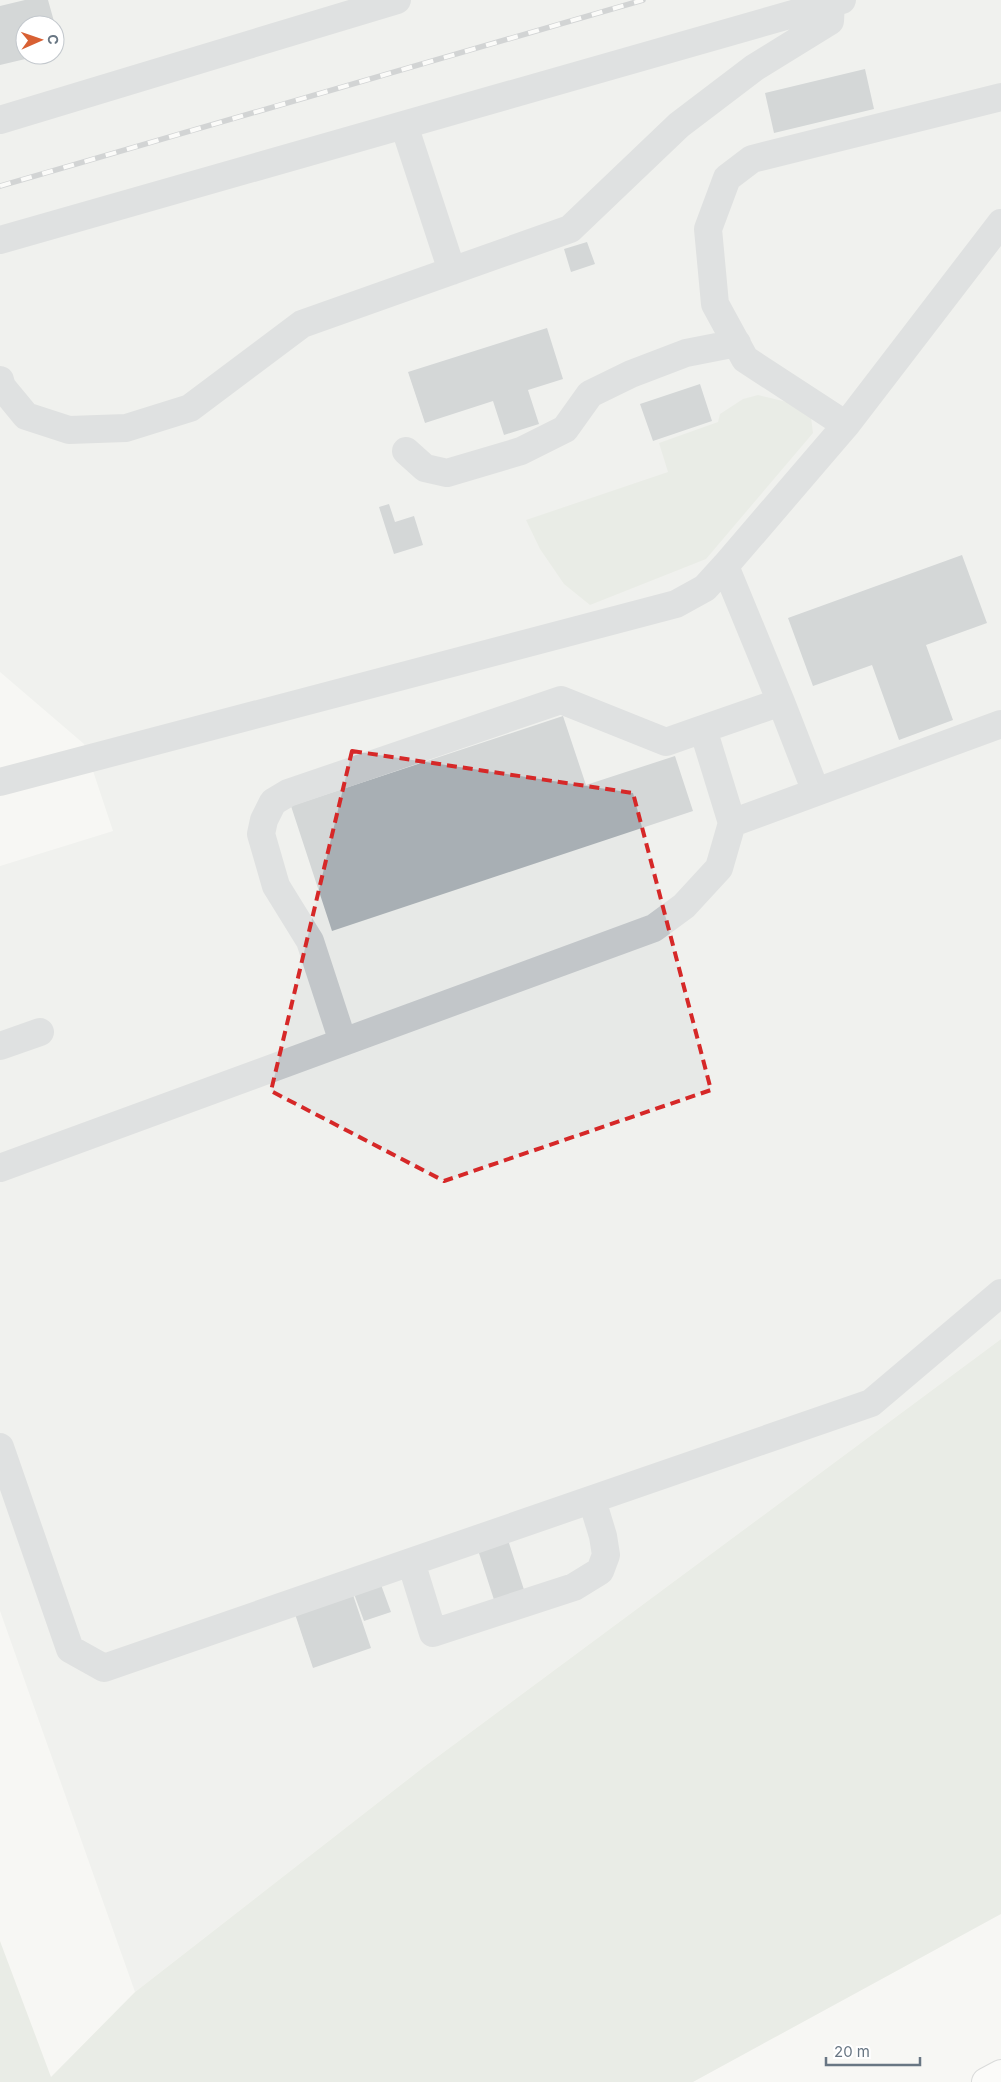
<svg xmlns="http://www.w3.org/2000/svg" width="1001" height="2082" font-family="Inter,sans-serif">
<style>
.built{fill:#e7e9e7;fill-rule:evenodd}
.green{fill:#d8ded5}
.building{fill:#a8afb4}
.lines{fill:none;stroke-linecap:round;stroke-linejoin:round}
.highway-casing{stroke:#b5b8bb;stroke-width:30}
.minor{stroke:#c2c6c9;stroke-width:28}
.highway{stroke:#fff;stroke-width:28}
.rail-casing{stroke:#a4a9ae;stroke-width:5.5}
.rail{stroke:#fff;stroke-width:4;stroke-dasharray:11;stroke-linecap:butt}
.marked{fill:none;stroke:#d62828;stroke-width:4;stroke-dasharray:10 6;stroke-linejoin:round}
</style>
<rect width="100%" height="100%" fill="#f7f7f4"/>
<!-- built -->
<path class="built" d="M0,0H1001V1339L425,1766L135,1992L0,1611V866L113,831L84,744L0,672ZM25,25H55V55H25Z"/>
<!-- green -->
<path class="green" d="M758,395L787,402L811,417L813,433L706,559L590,605L564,584L540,549L526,520L668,472L659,443L718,422L720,414L743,399Z
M1001,1339V1914L693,2082H0V1941L51,2077L135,1992L425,1766Z"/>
<!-- building -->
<path class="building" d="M25,0H48L55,25H25V55L38,56L0,65V6Z
M55,29L61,50L55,51Z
M865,69L874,109L774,133L765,93Z
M587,242L595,264L571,272L564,249Z
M547,328L563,379L528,390L539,424L504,435L493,401L425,423L408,372Z
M700,384L712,421L653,441L640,404Z
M389,504L395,522L414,516L423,545L394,554L379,507Z
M962,555L987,623L926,645L953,720L899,740L872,665L813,686L788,618Z
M563,716L586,785L675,756L693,811L332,931L291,806Z
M507,1537L526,1596L496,1606L477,1547Z
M380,1582L391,1612L364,1621L353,1591Z
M352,1592L371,1648L313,1668L294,1611Z"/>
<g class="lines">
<!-- highway casing -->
<g class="highway-casing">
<path id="highway" d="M986,2082L1001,2074"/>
</g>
<!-- minor -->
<path class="minor" d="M0,120L397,0
M404,125L452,271
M0,240L842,0
M0,380L2,387L26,416L69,430L126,428L190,408L302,324L570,229L679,125L754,68L830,21L831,3
M846,425L745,359L715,304L708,229L727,178L752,159L1001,97
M406,451L425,468L447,473L521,451L565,429L590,394L631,374L686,353L737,343
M781,702L816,792
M0,782L676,604L705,588L725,566L846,425L1001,223
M732,823L1001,724
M343,1042L310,941L276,886L261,834L264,820L273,802L288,793L561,700L666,742L703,729
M0,1046L40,1032
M0,1168L654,928L684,906L719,868L732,823L703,729L781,702L725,566
M0,1447L70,1649L104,1668L871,1403L1001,1293
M411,1562L433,1633L574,1587L600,1571L606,1555L603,1536L592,1500"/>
<!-- highway -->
<use href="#highway" class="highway"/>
<!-- rail casing -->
<g class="rail-casing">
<path id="rail" d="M0,186L643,0"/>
</g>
<!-- rail -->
<use href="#rail" class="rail"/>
</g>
<!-- marked area -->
<path d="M0 0H1001V2082H0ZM352,751L633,793L711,1090L444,1181L271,1091Z" fill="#f7f7f4" fill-opacity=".55" fill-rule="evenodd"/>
<path class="marked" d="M352,751L633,793L711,1090L444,1181L271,1091Z"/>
<!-- north arrow -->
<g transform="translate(40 40) rotate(88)"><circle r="24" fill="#ffffff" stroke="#c3c8cd"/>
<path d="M0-4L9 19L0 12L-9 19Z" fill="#d86033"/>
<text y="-8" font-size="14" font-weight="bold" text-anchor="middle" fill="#687683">С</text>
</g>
<!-- scale -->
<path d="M826 2057v8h94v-8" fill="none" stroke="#687683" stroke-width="2.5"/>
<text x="834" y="2057" font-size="15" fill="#687683" stroke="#ffffff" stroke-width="4" paint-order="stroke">20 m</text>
</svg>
